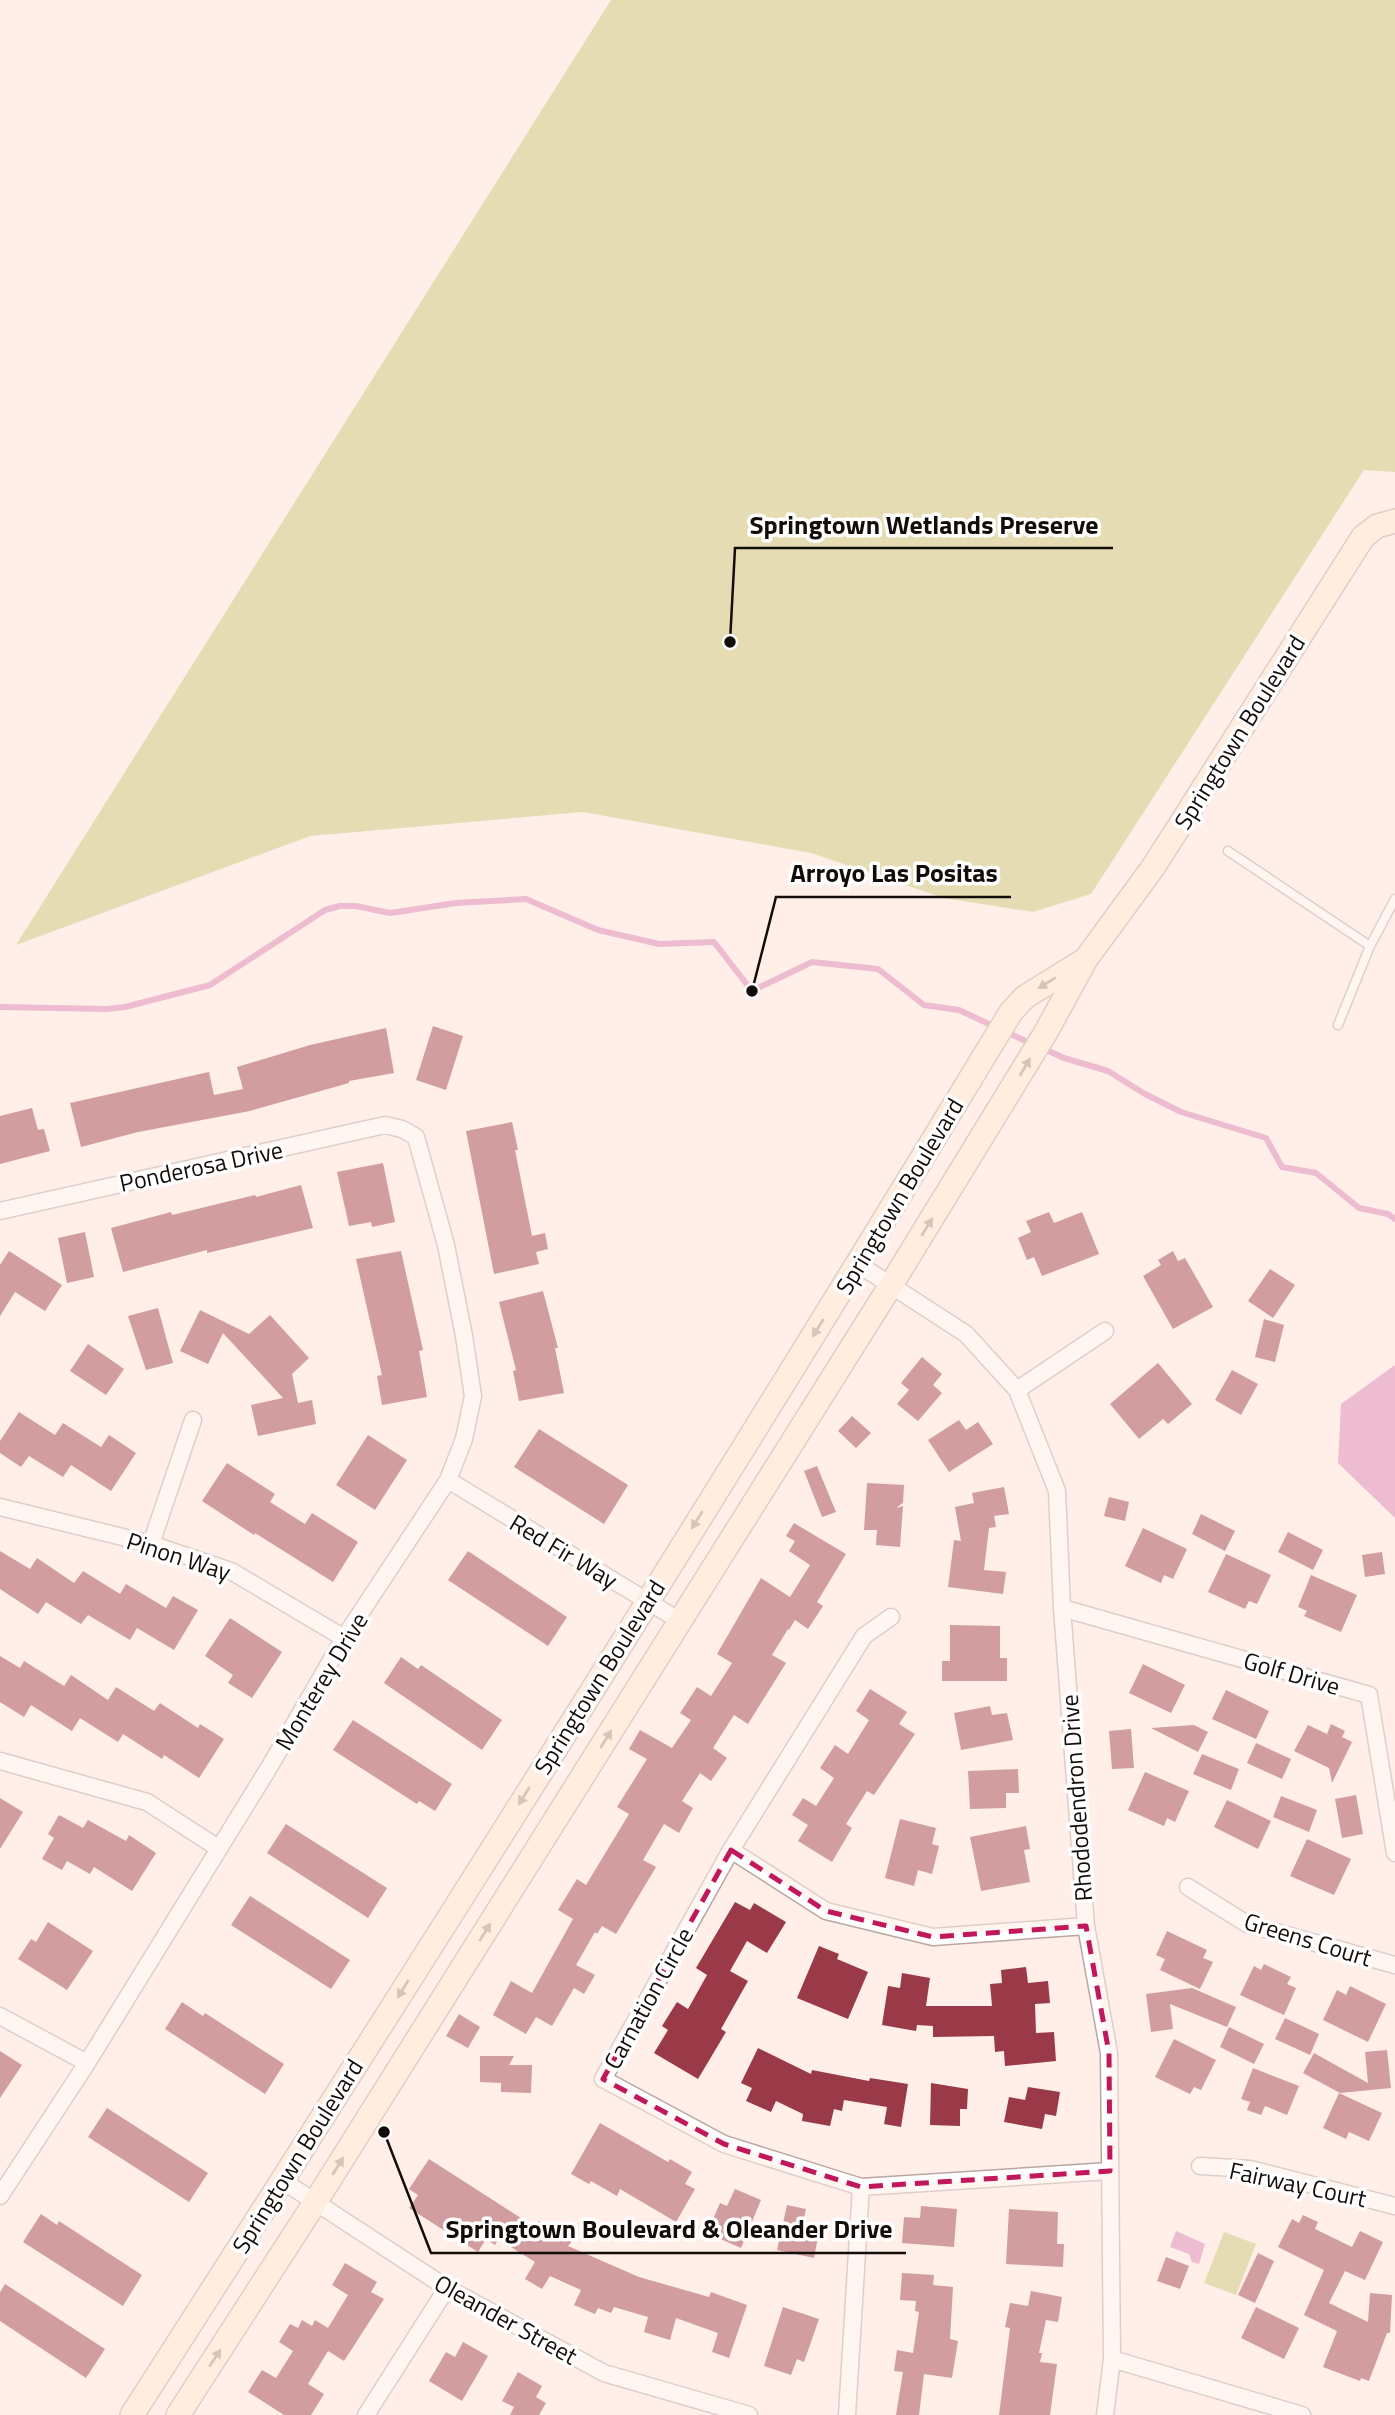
<svg xmlns="http://www.w3.org/2000/svg" width="1395" height="2415" font-family="'Titillium Web',sans-serif">
<style>
.green{fill:#c7c577}
.water{fill:#d77eb5}
.lines{fill:none;stroke-linecap:round;stroke-linejoin:round}
.stream{stroke:#d77eb5;stroke-width:6}
.building{fill:#9a3a48}
.lane-casing{stroke:#b9a79f;stroke-width:11}
.street-casing{stroke:#b9a79f;stroke-width:19}
.secondary-casing{stroke:#b9a79f;stroke-width:26}
.lane{stroke:#fff;stroke-width:8}
.street{stroke:#fff;stroke-width:16}
.secondary{stroke:#feeed7;stroke-width:23}
.oneway{fill:#a09485}
.marked{fill:none;stroke:#c2185b;stroke-width:5;stroke-dasharray:14 9;stroke-linejoin:round}
.labels{text-anchor:middle;dominant-baseline:central;stroke-width:7;stroke-linejoin:round;paint-order:stroke}
.street-label{font-size:24px;fill:#130d0a;stroke:#fff}
.leader{fill:none;stroke:#130d0a;stroke-width:2.5}
.callout-dot{fill:#130d0a;stroke:#fff;stroke-width:2.5}
.callout-label{font-size:26px;text-anchor:middle;font-weight:bold;fill:#130d0a;stroke:#fff;stroke-width:7;stroke-linejoin:round;paint-order:stroke}
</style>
<rect width="100%" height="100%" fill="#ffefe8"/>
<!-- green -->
<path class="green" d="M611,0H1395V472L1364,470L1091,894L1033,912L944,898L811,853L583,812L310,836L16,945Z
M1224,2232L1256,2244L1236,2295L1204,2283Z"/>
<!-- water -->
<path class="water" d="M1395,1365V1518L1338,1463L1341,1404Z
M1176,2231L1205,2244L1199,2264L1192,2262L1189,2254L1170,2247Z"/>
<g class="lines">
<!-- stream -->
<path class="stream" d="M0,1007L107,1009L125,1007L210,985L325,910L340,906H356L390,913L456,903L526,899L598,930L659,944L714,942L752,991L812,962L878,969L924,1005L959,1010L1032,1044
M1042,1048L1064,1058L1108,1071L1145,1094L1181,1112L1266,1138L1282,1167L1316,1173L1359,1208L1388,1214L1395,1219"/>
</g>
<!-- building -->
<path class="building" d="M433,1026L463,1036L446,1090L416,1080Z
M386,1028L394,1073L349,1081V1083L250,1111L138,1132L81,1147L70,1103L209,1072L214,1095L243,1089L237,1067L310,1045Z
M32,1108L38,1130L44,1129L50,1151L0,1164V1116Z
M512,1122L518,1150H515L532,1236L545,1233L548,1249L536,1252L539,1264L494,1274L466,1131Z
M383,1163L395,1222L372,1227L371,1222L349,1226L337,1172Z
M301,1185L313,1228L207,1253V1250L123,1272L111,1228L171,1212L172,1215L255,1195L256,1197Z
M1049,1212L1054,1223L1082,1212L1099,1254L1042,1276L1034,1257L1027,1260L1018,1238L1031,1232L1026,1221Z
M85,1232L94,1277L67,1283L58,1238Z
M9,1251L62,1285L45,1311L15,1292L0,1316V1265Z
M401,1251L423,1350L419,1351L427,1397L382,1405L377,1376L382,1375L356,1259Z
M1173,1251L1178,1261L1185,1258L1213,1307L1173,1329L1143,1276L1161,1265L1158,1260Z
M1270,1269L1295,1285L1273,1318L1248,1301Z
M543,1291L558,1348H555L564,1393L519,1401L513,1371L516,1370L499,1302Z
M158,1308L173,1363L146,1370L128,1316Z
M200,1310L249,1334L270,1315L309,1358L292,1374L298,1403L312,1400L316,1424L258,1436L251,1405L283,1398L223,1333L208,1364L180,1351Z
M1264,1319L1284,1325L1275,1362L1255,1357Z
M88,1344L124,1369L106,1395L70,1371Z
M922,1357L942,1374L933,1385L942,1393L918,1421L897,1404L909,1390L901,1383Z
M1158,1363L1192,1404L1168,1424L1163,1419L1139,1439L1110,1404Z
M1232,1370L1258,1384L1241,1415L1215,1400Z
M19,1412L55,1435L63,1423L101,1447L109,1435L136,1453L111,1491L71,1465L63,1477L29,1456L21,1467L0,1453V1441Z
M852,1416L871,1433L856,1448L838,1431Z
M959,1420L966,1430L978,1422L993,1444L949,1472L928,1440Z
M539,1429L628,1485L604,1524L514,1467Z
M368,1435L407,1460L375,1510L336,1485Z
M227,1463L275,1494L270,1502L305,1524L312,1513L358,1542L333,1582L255,1533L254,1535L202,1501Z
M817,1466L836,1512L822,1517L804,1471Z
M867,1483L904,1485L903,1503L896,1508L903,1506L900,1547L876,1545L877,1530H864Z
M1004,1487L1009,1514L994,1516L996,1527L989,1528L984,1570L1006,1572L1003,1594L948,1587L954,1540L961,1541L955,1507L974,1503L972,1493Z
M1109,1497L1129,1502L1125,1521L1104,1516Z
M1201,1514L1235,1531L1225,1551L1192,1534Z
M794,1523L846,1554L817,1602L823,1606L808,1629L795,1620L789,1630L788,1629L772,1655L786,1663L748,1724L734,1715L713,1748L727,1758L711,1781L700,1773L682,1801L693,1808L679,1833L664,1824L643,1860L656,1867L616,1934L602,1926L597,1934L595,1932L576,1965L595,1975L584,1994L574,1988L552,2026L536,2017L526,2034L493,2015L511,1981L532,1993L573,1919L558,1910L577,1879L586,1885L629,1814L617,1807L647,1759L629,1749L640,1730L672,1748L691,1720L680,1713L697,1687L711,1696L732,1663L717,1654L761,1578L790,1597L810,1565L789,1551L795,1541L786,1536Z
M1143,1528L1187,1549L1173,1579L1164,1575L1161,1583L1125,1566Z
M1288,1532L1323,1550L1313,1570L1278,1552Z
M0,1551L30,1569L37,1558L74,1583L83,1571L120,1594L126,1584L166,1608L173,1596L198,1610L174,1650L137,1628L130,1640L88,1615L81,1624L46,1602L38,1614L0,1589Z
M468,1551L567,1617L548,1646L448,1580Z
M1382,1552L1385,1574L1365,1577L1362,1555Z
M1226,1554L1271,1575L1257,1604L1249,1601L1245,1609L1208,1592Z
M1311,1575L1357,1595L1341,1632L1304,1616L1307,1611L1298,1607Z
M230,1618L282,1652L252,1698L228,1683L233,1675L205,1656Z
M950,1625L1000,1626V1658H1007V1681H942V1661H950Z
M0,1656L20,1668L24,1661L64,1686L71,1675L108,1700L116,1687L154,1711L160,1703L198,1728L200,1724L224,1739L199,1778L164,1755L162,1759L123,1734L118,1742L80,1718L72,1731L31,1705L24,1717L0,1702Z
M401,1657L418,1669L421,1665L502,1720L482,1750L384,1683Z
M1143,1664L1185,1685L1171,1713L1129,1693Z
M870,1689L907,1712L899,1724L915,1734L874,1795L867,1791L846,1824L852,1828L832,1862L798,1841L808,1825L792,1815L803,1798L816,1806L834,1778L820,1768L835,1745L848,1754L869,1720L856,1711Z
M1226,1690L1269,1711L1256,1739L1212,1719Z
M990,1706L992,1715L1007,1713L1013,1740L961,1750L954,1713Z
M353,1720L452,1784L435,1811L419,1801L417,1804L333,1750Z
M1331,1724L1345,1731L1342,1737L1352,1742L1332,1783L1329,1768L1294,1751L1308,1725L1327,1734Z
M1194,1725L1208,1732L1198,1752L1151,1728Z
M1131,1729L1134,1768L1112,1769L1109,1731Z
M1256,1743L1291,1759L1282,1779L1247,1763Z
M1202,1754L1239,1769L1231,1790L1193,1774Z
M1018,1769L1019,1793H1006V1808L970,1809L968,1771Z
M1145,1772L1189,1791L1175,1822L1167,1818L1164,1826L1128,1810Z
M1356,1795L1363,1834L1342,1838L1335,1799Z
M1281,1796L1317,1810L1309,1832L1273,1817Z
M0,1798L23,1812L0,1849Z
M1227,1800L1271,1821L1258,1849L1214,1827Z
M59,1815L83,1828L88,1820L126,1841L129,1835L156,1853L132,1891L94,1867L90,1874L67,1861L62,1870L42,1859L54,1838L48,1834Z
M900,1819L936,1828L932,1844L939,1846L932,1874L918,1870L914,1886L885,1878Z
M286,1824L387,1888L368,1918L267,1853Z
M1026,1826L1030,1849L1024,1850L1030,1882L981,1891L970,1837Z
M1307,1839L1351,1859L1334,1895L1290,1876Z
M250,1896L350,1960L331,1989L231,1925Z
M735,1902L750,1910L754,1903L786,1922L767,1953L747,1941L730,1971L748,1981L721,2029L726,2032L698,2079L654,2053L668,2030L662,2026L677,2002L688,2009L707,1975L696,1968Z
M48,1922L93,1951L67,1990L18,1959L31,1939L36,1942Z
M1167,1931L1207,1950L1203,1958L1213,1962L1200,1989L1160,1970L1165,1959L1156,1955Z
M819,1946L839,1954L837,1959L868,1972L848,2019L797,1998Z
M1264,1964L1291,1977L1287,1984L1296,1988L1284,2015L1240,1995L1254,1966L1261,1970Z
M1026,1967L1028,1983L1048,1981L1050,2003L1035,2004L1036,2033L1054,2032L1056,2061L1005,2066L1004,2051L995,2052L994,2036L933,2037V2026L917,2025L916,2031L882,2025L888,1986L900,1988L902,1973L930,1978L926,2006H992L990,1984L1002,1983L1001,1970Z
M1350,1986L1386,2004L1368,2042L1323,2020L1337,1990L1346,1995Z
M1192,1988L1236,2007L1227,2027L1170,2004L1173,2029L1151,2032L1146,1994Z
M182,2002L203,2016L205,2013L284,2064L265,2094L165,2029Z
M459,2014L480,2027L468,2048L446,2036Z
M1285,2018L1319,2034L1310,2055L1275,2039Z
M1229,2027L1264,2044L1254,2064L1220,2047Z
M1174,2039L1216,2060L1201,2090L1194,2087L1190,2094L1155,2077Z
M758,2048L811,2074L812,2070L869,2081L870,2078L908,2084L901,2127L884,2124L887,2107L844,2100L842,2111L834,2109L830,2126L802,2121L803,2114L776,2101L771,2112L746,2101L752,2088L741,2083Z
M1387,2050L1391,2088L1340,2093L1303,2073L1314,2053L1368,2083L1365,2052Z
M0,2051L22,2065L0,2098Z
M480,2056H514L509,2065H532L531,2093L501,2092V2083L480,2082Z
M1253,2068L1299,2086L1287,2115L1265,2106L1261,2115L1247,2110L1250,2102L1241,2099Z
M931,2083L968,2089L967,2109H960V2126L930,2125Z
M1028,2087L1060,2092L1056,2116L1045,2114L1042,2129L1004,2122L1009,2097L1025,2100Z
M1339,2093L1382,2113L1369,2141L1349,2132L1346,2139L1323,2128Z
M107,2108L208,2173L189,2202L88,2137Z
M600,2123L668,2162L670,2159L692,2172L685,2184L695,2189L676,2222L620,2189L617,2196L591,2181L589,2184L571,2174Z
M429,2159L535,2227L539,2221L572,2241L568,2246L639,2277L709,2297L711,2292L747,2305L729,2358L712,2352L718,2333L676,2318L670,2340L644,2332L648,2317L614,2307L611,2313L598,2308L595,2314L574,2305L581,2290L550,2276L542,2289L525,2279L535,2262L498,2239L495,2245L486,2239L478,2252L409,2208L418,2195L409,2189Z
M735,2189L761,2200L741,2248L707,2233L720,2203L727,2206Z
M787,2205L806,2209L802,2228L819,2232L814,2258L777,2250Z
M921,2206L957,2209L954,2247L902,2243L904,2217L920,2218Z
M1009,2209L1058,2212L1057,2244H1064L1063,2267L1006,2264Z
M41,2214L57,2225L59,2221L142,2275L123,2306L23,2242Z
M1303,2215L1318,2222L1315,2229L1352,2247L1360,2231L1383,2242L1365,2280L1345,2271L1329,2303L1368,2322L1370,2293L1392,2295L1390,2333H1387L1369,2381L1361,2378L1360,2381L1323,2367L1337,2331L1304,2315L1324,2270L1278,2247L1292,2219L1299,2223Z
M1258,2253L1274,2261L1255,2303L1238,2295Z
M1166,2257L1189,2266L1180,2289L1157,2281Z
M345,2263L377,2282L371,2292L384,2299L344,2361L328,2351L308,2384L324,2394L311,2415H284L248,2392L262,2370L276,2378L293,2351L279,2342L290,2324L298,2328L302,2320L312,2326L315,2320L328,2328L348,2295L332,2285Z
M902,2273L934,2275L933,2285L953,2287L950,2339L958,2341L952,2378L924,2374L919,2415H896L903,2372L894,2371L897,2350L913,2353L919,2312L915,2311L916,2301L900,2300Z
M5,2284L105,2349L86,2378L0,2321V2292Z
M1031,2291L1062,2297L1058,2322L1046,2320L1039,2353H1042L1040,2362L1057,2364L1050,2415H999L1010,2328L1005,2327L1010,2303L1028,2306Z
M783,2307L819,2319L804,2362L797,2359L791,2375L764,2366Z
M1256,2307L1299,2328L1284,2359L1241,2338Z
M463,2342L488,2356L462,2401L429,2381L446,2352L455,2357Z
M518,2372L542,2386L536,2397L546,2403L539,2415H510L514,2407L502,2401Z"/>
<g class="lines">
<!-- lane casing -->
<g class="lane-casing">
<path id="lane" d="M1228,851L1370,946
M1338,1025L1370,946L1395,899"/>
</g>
<!-- street casing -->
<g class="street-casing">
<path id="street" d="M0,1211L385,1125L402,1129L416,1137L446,1245L464,1336L473,1396L464,1439L448,1480L344,1638L270,1766L87,2063L0,2196
M858,1264L966,1334L1017,1390L1057,1491L1062,1608L1086,1926L1109,2053L1112,2359L1105,2415
M1017,1390L1105,1331
M448,1480L680,1621
M0,1507L151,1544L231,1571L344,1638
M151,1544L193,1420
M1062,1608L1369,1695L1395,1853
M891,1617L864,1636L731,1850L603,2079L724,2144L861,2187L1110,2171
M0,1761L147,1802L218,1848
M731,1850L826,1911L933,1937L1086,1926
M1188,1887L1247,1924L1395,1965
M0,2016L87,2063
M1200,2166L1250,2169L1395,2206
M283,2181L447,2288L604,2373L749,2415
M1112,2359L1302,2415
M366,2415L447,2288
M847,2415L861,2187"/>
</g>
<!-- secondary casing -->
<g class="secondary-casing">
<path id="secondary" d="M132,2415C430,1951 725,1484 1011,1012L1025,997L1083,961
M178,2415L316,2201L891,1285L1046,1032L1086,959L1154,866L1363,537L1377,526L1395,521"/>
</g>
<!-- lane -->
<use href="#lane" class="lane"/>
<!-- street -->
<use href="#street" class="street"/>
<!-- secondary -->
<use href="#secondary" class="secondary"/>
</g>
<!-- one-way arrows -->
<defs><path id="oneway-solid" d="M-6-.8H1V-3.2L6.5 0L1 3.2V.8H-6Z" transform="scale(1.75)"/></defs>
<g class="oneway">
<use href="#oneway-solid" transform="translate(1047 983) rotate(148)"/>
<use href="#oneway-solid" transform="translate(1025 1067) rotate(-59)"/>
<use href="#oneway-solid" transform="translate(927 1227) rotate(-58)"/>
<use href="#oneway-solid" transform="translate(818 1328) rotate(122)"/>
<use href="#oneway-solid" transform="translate(697 1520) rotate(122)"/>
<use href="#oneway-solid" transform="translate(606 1739) rotate(-58)"/>
<use href="#oneway-solid" transform="translate(524 1796) rotate(122)"/>
<use href="#oneway-solid" transform="translate(485 1932) rotate(-58)"/>
<use href="#oneway-solid" transform="translate(403 1989) rotate(122)"/>
<use href="#oneway-solid" transform="translate(338 2166) rotate(-58)"/>
<use href="#oneway-solid" transform="translate(215 2358) rotate(-57)"/>
</g>
<!-- marked area -->
<path d="M0 0H1395V2415H0ZM731,1850L826,1911L933,1937L1086,1926L1109,2053L1110,2171L861,2187L724,2144L603,2079Z" fill="#ffefe8" fill-opacity=".55" fill-rule="evenodd"/>
<path class="marked" d="M731,1850L826,1911L933,1937L1086,1926L1109,2053L1110,2171L861,2187L724,2144L603,2079Z"/>
<g class="labels">
<!-- street labels -->
<g class="street-label">
<text transform="translate(1239 732) rotate(-58)">Springtown Boulevard</text>
<text transform="translate(201 1166) rotate(-12)">Ponderosa Drive</text>
<text transform="translate(899 1196) rotate(-59)">Springtown Boulevard</text>
<text transform="translate(564 1551) rotate(31)">Red Fir Way</text>
<text transform="translate(179 1556) rotate(18)">Pinon Way</text>
<text transform="translate(1292 1673) rotate(16)">Golf Drive</text>
<text transform="translate(599 1677) rotate(-58)">Springtown Boulevard</text>
<text transform="translate(321 1681) rotate(-59)">Monterey Drive</text>
<text transform="translate(1076 1798) rotate(-94)">Rhododendron Drive</text>
<text transform="translate(1308 1939) rotate(17)">Greens Court</text>
<text transform="translate(648 1998) rotate(-61)">Carnation Circle</text>
<text transform="translate(297 2156) rotate(-58)">Springtown Boulevard</text>
<text transform="translate(1298 2184) rotate(12)">Fairway Court</text>
<text transform="translate(506 2319) rotate(29)">Oleander Street</text>
</g>
</g>
<!-- callouts -->
<path class="leader" d="M730 642L735 548H1113M752 991L776 897H1011M384 2132L431 2253H906"/>
<g class="callout-dot">
<circle cx="730" cy="642" r="7"/>
<circle cx="752" cy="991" r="7"/>
<circle cx="384" cy="2132" r="7"/>
</g>
<g class="callout-label">
<text x="924" y="534">Springtown Wetlands Preserve</text>
<text x="894" y="882">Arroyo Las Positas</text>
<text x="669" y="2238">Springtown Boulevard &amp; Oleander Drive</text>
</g>
</svg>
